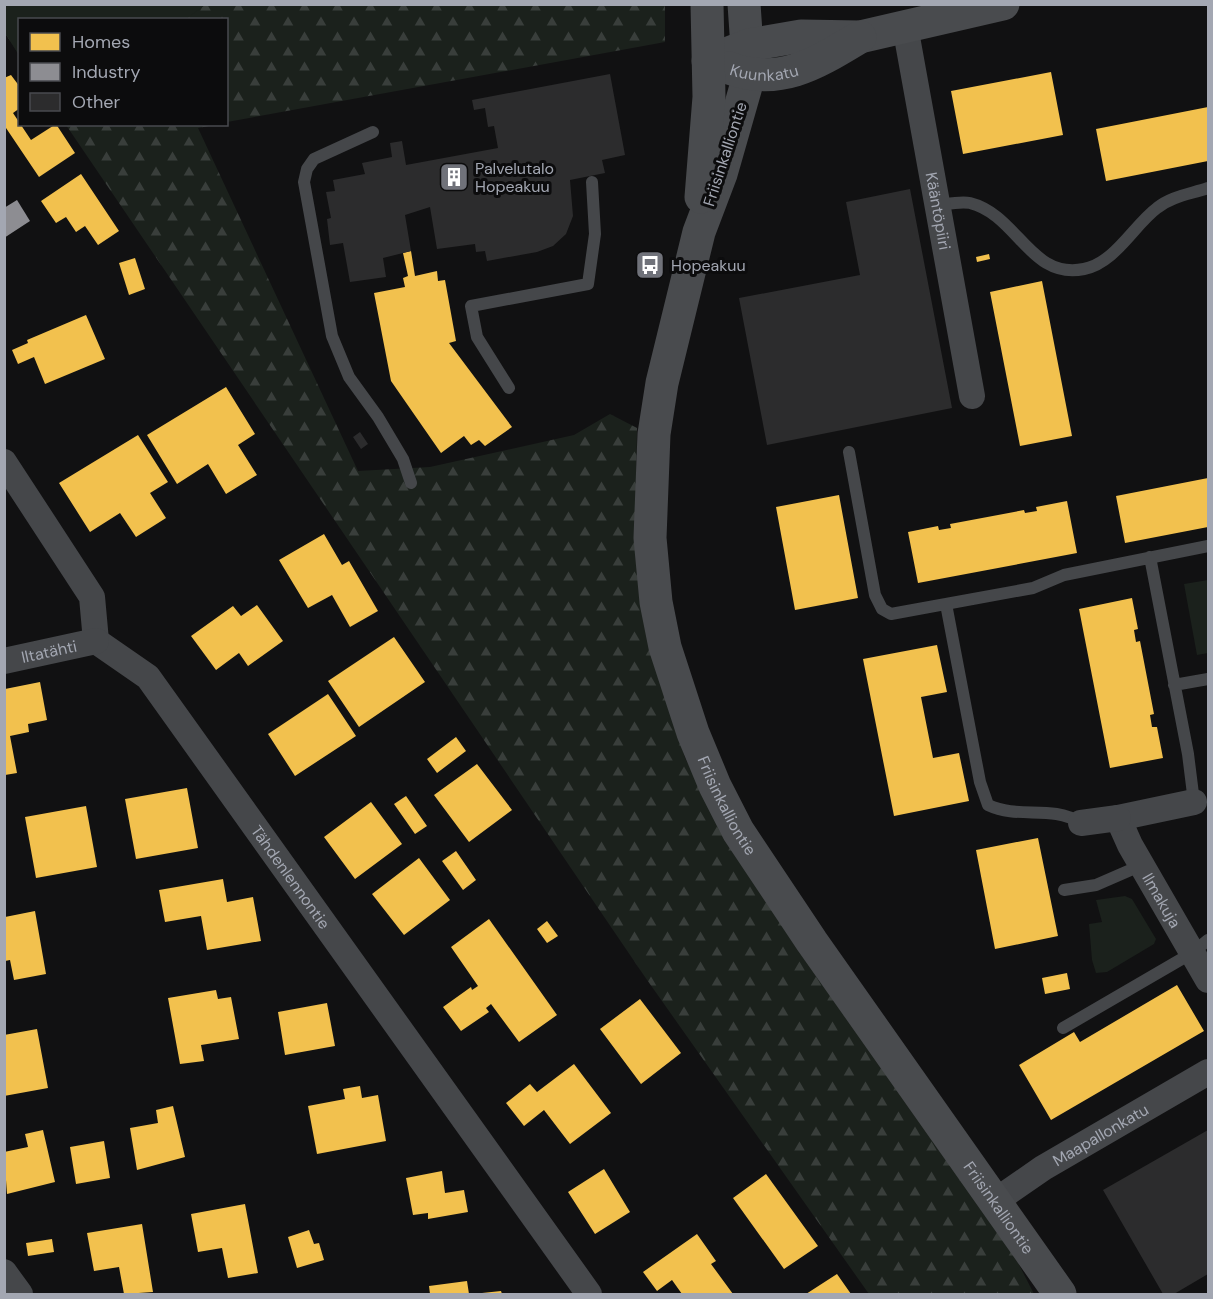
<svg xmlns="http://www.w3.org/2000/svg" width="1213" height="1299" font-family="'DM Sans',sans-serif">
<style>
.forest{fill:url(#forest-firs)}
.park{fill:#1b211c}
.homes{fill:#f2c14e}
.industry{fill:#8d8d92}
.building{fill:#2c2c2d}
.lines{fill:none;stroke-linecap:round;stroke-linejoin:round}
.lane{stroke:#45474a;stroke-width:12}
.street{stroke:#45474a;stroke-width:26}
.secondary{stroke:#494b4e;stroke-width:33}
.labels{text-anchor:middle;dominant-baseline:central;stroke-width:6;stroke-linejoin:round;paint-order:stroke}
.street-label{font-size:16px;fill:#a3a7b2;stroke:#0c0c0d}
.poi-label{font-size:16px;fill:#a3a7b2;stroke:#0c0c0d;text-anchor:start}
</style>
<defs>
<pattern id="forest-firs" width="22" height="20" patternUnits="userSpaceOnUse" patternTransform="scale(1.5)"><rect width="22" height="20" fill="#1b211c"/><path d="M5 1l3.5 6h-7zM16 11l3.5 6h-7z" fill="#393e3b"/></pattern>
</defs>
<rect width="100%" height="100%" fill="#111112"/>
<!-- forest -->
<path class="forest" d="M4,5H665V42L227,122L226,20H20L19,55L5,33Z
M66,125H214L198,128L358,471L430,467L574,435L610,414L637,428L636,493L653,653L685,758L719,824L1013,1253L1034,1294H869L645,977Z"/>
<!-- park -->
<path class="park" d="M4,5L5,4L205,5L186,19L20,20L19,55L5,33Z
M1208,580V653L1197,655L1184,584Z
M1125,896L1132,899L1156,939L1154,944L1107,972L1096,973L1092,960L1089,924L1102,922L1096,900Z"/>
<!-- homes -->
<path class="homes" d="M1051,72L1063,135L963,154L951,91Z
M11,75L20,87V108L13,113L31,140L56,124L75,153L39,177L6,128L4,129V78Z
M1208,107V161L1106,181L1096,129Z
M81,174L119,231L98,245L85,226L76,232L66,217L56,223L41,201Z
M411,251L415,276L437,271L438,281L445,280L456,341L449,343L512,427L485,446L479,440L471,445L464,436L441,453L391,381L374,293L405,287L403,278L408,276L403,253Z
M989,254L990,259L977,262L976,257Z
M135,258L145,289L129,295L119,263Z
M1042,281L1072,436L1020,446L990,292Z
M86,315L105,359L45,384L34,357L18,364L12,350L28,343L27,340Z
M226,387L255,434L238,445L257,475L226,494L208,464L177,484L147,435Z
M138,435L168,482L150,493L166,518L136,537L120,513L90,532L59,483Z
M1208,478V527L1125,543L1116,496Z
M839,495L858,598L795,610L776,507Z
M1067,501L1077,553L918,583L908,532L938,526L939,530L951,528L950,524L1024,510L1025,513L1037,511L1036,507Z
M324,534L342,565L349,561L378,611L350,627L332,595L308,608L279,560Z
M1132,598L1138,629L1134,630L1136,642L1140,641L1154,714L1150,715L1152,727H1157L1163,758L1110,768L1079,609Z
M257,605L283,641L248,666L239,653L216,670L191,636L233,606L241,616Z
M394,637L425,682L359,727L328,681Z
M937,645L947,692L921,697L933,758L959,753L969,801L894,816L863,659Z
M40,682L47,720L28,724L29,732L10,736L17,773L5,775V689Z
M328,694L356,736L295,776L268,734Z
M456,737L466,751L437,773L427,759Z
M477,764L512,810L469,842L434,795Z
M187,788L198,848L136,859L125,799Z
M406,796L427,826L415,834L394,804Z
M371,802L402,844L355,879L324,837Z
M86,806L97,867L36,878L25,817Z
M1038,838L1058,936L995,949L976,850Z
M456,851L476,880L463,890L442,861Z
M419,858L450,900L404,935L372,894Z
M223,879L227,902L253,897L261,941L207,950L201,916L165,922L159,890Z
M35,911L46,974L14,980L10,960L5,961V917Z
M489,919L557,1015L519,1042L491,1004L486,1008L489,1012L461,1031L443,1007L471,987L472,990L478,986L451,947Z
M547,921L558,936L547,943L537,929Z
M1067,973L1070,989L1045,994L1042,978Z
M1177,985L1204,1031L1051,1120L1019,1065L1074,1032L1080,1042Z
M216,990L218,999L231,997L239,1039L201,1045L204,1061L180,1064L168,998Z
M640,999L681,1053L641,1084L600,1029Z
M327,1003L335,1046L285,1055L278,1012Z
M37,1029L48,1088L4,1096V1035Z
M574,1064L611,1113L570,1144L544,1110L524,1126L506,1103L530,1084L537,1092Z
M360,1086L362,1098L378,1095L386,1141L317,1154L308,1106L345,1099L343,1089Z
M173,1106L185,1157L137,1170L130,1128L158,1123L156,1110Z
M43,1130L55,1182L7,1194L4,1152L28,1147L25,1134Z
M104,1141L110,1178L76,1184L70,1147Z
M604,1169L630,1212L595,1234L568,1192Z
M442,1171L445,1193L464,1190L468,1212L428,1219V1213L413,1215L406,1178Z
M766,1174L818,1246L784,1269L733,1198Z
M245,1204L258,1273L228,1278L222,1248L198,1252L191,1214Z
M142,1224L153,1292L124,1294L119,1267L94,1271L87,1233Z
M309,1230L314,1244L319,1243L324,1260L297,1268L288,1237Z
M697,1234L716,1261L711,1264L733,1294H682L672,1280L657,1291L643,1272Z
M52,1239L54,1252L28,1256L26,1243Z
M837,1274L851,1294H806Z
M467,1281L469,1294H430L429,1286Z
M501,1291L502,1294H482V1293Z"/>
<!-- industry -->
<path class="industry" d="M17,200L30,221L4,238V208Z"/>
<!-- building -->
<path class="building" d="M610,74L625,155L602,160L605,173L570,180L573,216L566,234L553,246L537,252L487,261L485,251L476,252L475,244L437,249L430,207L405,215L411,251L383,258L386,277L350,282L343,243L330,245L327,219L331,218L326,192L335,191L333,180L365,174L362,163L392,157L390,143L402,141L406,165L498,148L494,126L488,127L485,108L474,110L472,100Z
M910,189L952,408L767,445L739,298L860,275L846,202Z
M360,432L368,444L361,449L353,437Z
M1208,1130V1274L1174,1294H1163L1103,1190Z"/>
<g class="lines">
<!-- lane -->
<path class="lane" d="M373,132L314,159L307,169L304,182L332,336L349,377L378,417L403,459L411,483
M938,205C947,204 961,201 970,203C1018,215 1030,280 1084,269C1115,263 1134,225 1157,208C1172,196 1191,194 1208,188
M509,388L477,337L471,306L588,284L595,234L592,182
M849,452L875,595L882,609L891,614L1033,588L1064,575L1208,546
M1150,557L1188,754L1194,802
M946,604L980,782L988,805C1020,820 1050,804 1081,823
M1174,685L1208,679
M1064,890L1096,885L1142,865
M1063,1028L1192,953L1208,940"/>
<!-- street -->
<g class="street">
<path id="s1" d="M905,26L972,396"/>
<path d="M4,462L92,597L96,641"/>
<path id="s2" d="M96,641L148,677L589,1294"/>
<path id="s3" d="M4,661L96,641"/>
<path id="s4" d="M1194,802L1118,818L1130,845L1208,980"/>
<path d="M1081,823L1118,818"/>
<path id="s5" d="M994,1202L1043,1168L1208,1072"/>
<path d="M4,1272L20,1294"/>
</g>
<!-- secondary -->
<g class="secondary">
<path id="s6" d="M744,4L749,76L721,174L699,232L662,383L654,434L650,538L656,602L665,647L693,733L715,786L738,831L812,942L1060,1294"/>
<path d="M708,61L749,45L801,36L860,37L1003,4"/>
<path id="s7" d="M729,68C780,87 817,63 860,37"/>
<path d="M701,197L709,97L707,4"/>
</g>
</g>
<!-- icons -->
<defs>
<g id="building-square" transform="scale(1.5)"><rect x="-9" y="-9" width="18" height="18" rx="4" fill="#70727a" stroke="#0c0c0d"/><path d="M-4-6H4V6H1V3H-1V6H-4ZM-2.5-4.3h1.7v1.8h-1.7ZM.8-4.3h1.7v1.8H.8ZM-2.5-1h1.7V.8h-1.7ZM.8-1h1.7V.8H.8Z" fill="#fff"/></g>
<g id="bus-square" transform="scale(1.5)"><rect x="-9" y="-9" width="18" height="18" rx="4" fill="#70727a" stroke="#0c0c0d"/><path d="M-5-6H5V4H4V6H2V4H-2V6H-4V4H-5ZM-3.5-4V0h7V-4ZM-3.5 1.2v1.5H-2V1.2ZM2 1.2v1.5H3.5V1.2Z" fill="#fff"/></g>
</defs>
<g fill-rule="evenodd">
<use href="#building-square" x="454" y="177"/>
<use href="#bus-square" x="650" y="265"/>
</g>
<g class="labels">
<!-- street labels -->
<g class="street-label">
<text stroke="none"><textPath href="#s7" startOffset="36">Kuunkatu</textPath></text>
<text transform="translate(725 154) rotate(-72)">Friisinkalliontie</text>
<text stroke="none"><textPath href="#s1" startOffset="188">Kääntöpiiri</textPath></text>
<text stroke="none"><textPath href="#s3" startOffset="46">Iltatähti</textPath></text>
<text stroke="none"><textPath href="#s6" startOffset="828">Friisinkalliontie</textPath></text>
<text stroke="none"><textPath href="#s2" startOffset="309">Tähdenlennontie</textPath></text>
<text stroke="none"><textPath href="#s4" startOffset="171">Ilmakuja</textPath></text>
<text stroke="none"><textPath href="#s5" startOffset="126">Maapallonkatu</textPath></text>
<text stroke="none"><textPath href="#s6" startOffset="1314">Friisinkalliontie</textPath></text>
</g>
<!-- poi labels -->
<g class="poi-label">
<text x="475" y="168">Palvelutalo<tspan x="475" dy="18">Hopeakuu</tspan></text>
<text x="671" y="265">Hopeakuu</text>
</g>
</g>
<!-- border -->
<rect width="1213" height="1299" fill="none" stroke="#a3a7b2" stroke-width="12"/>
<!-- legend -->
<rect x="18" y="18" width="210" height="108" fill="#0c0c0d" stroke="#484a4f" stroke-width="1.5"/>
<rect x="30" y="33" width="30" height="18" fill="#f2c14e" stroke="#484a4f" stroke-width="1.5"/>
<text x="72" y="48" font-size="18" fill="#a3a7b2">Homes</text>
<rect x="30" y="63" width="30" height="18" fill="#8d8d92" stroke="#484a4f" stroke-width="1.5"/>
<text x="72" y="78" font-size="18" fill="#a3a7b2">Industry</text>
<rect x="30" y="93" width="30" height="18" fill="#2c2c2d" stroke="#484a4f" stroke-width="1.5"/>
<text x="72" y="108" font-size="18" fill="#a3a7b2">Other</text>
</svg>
